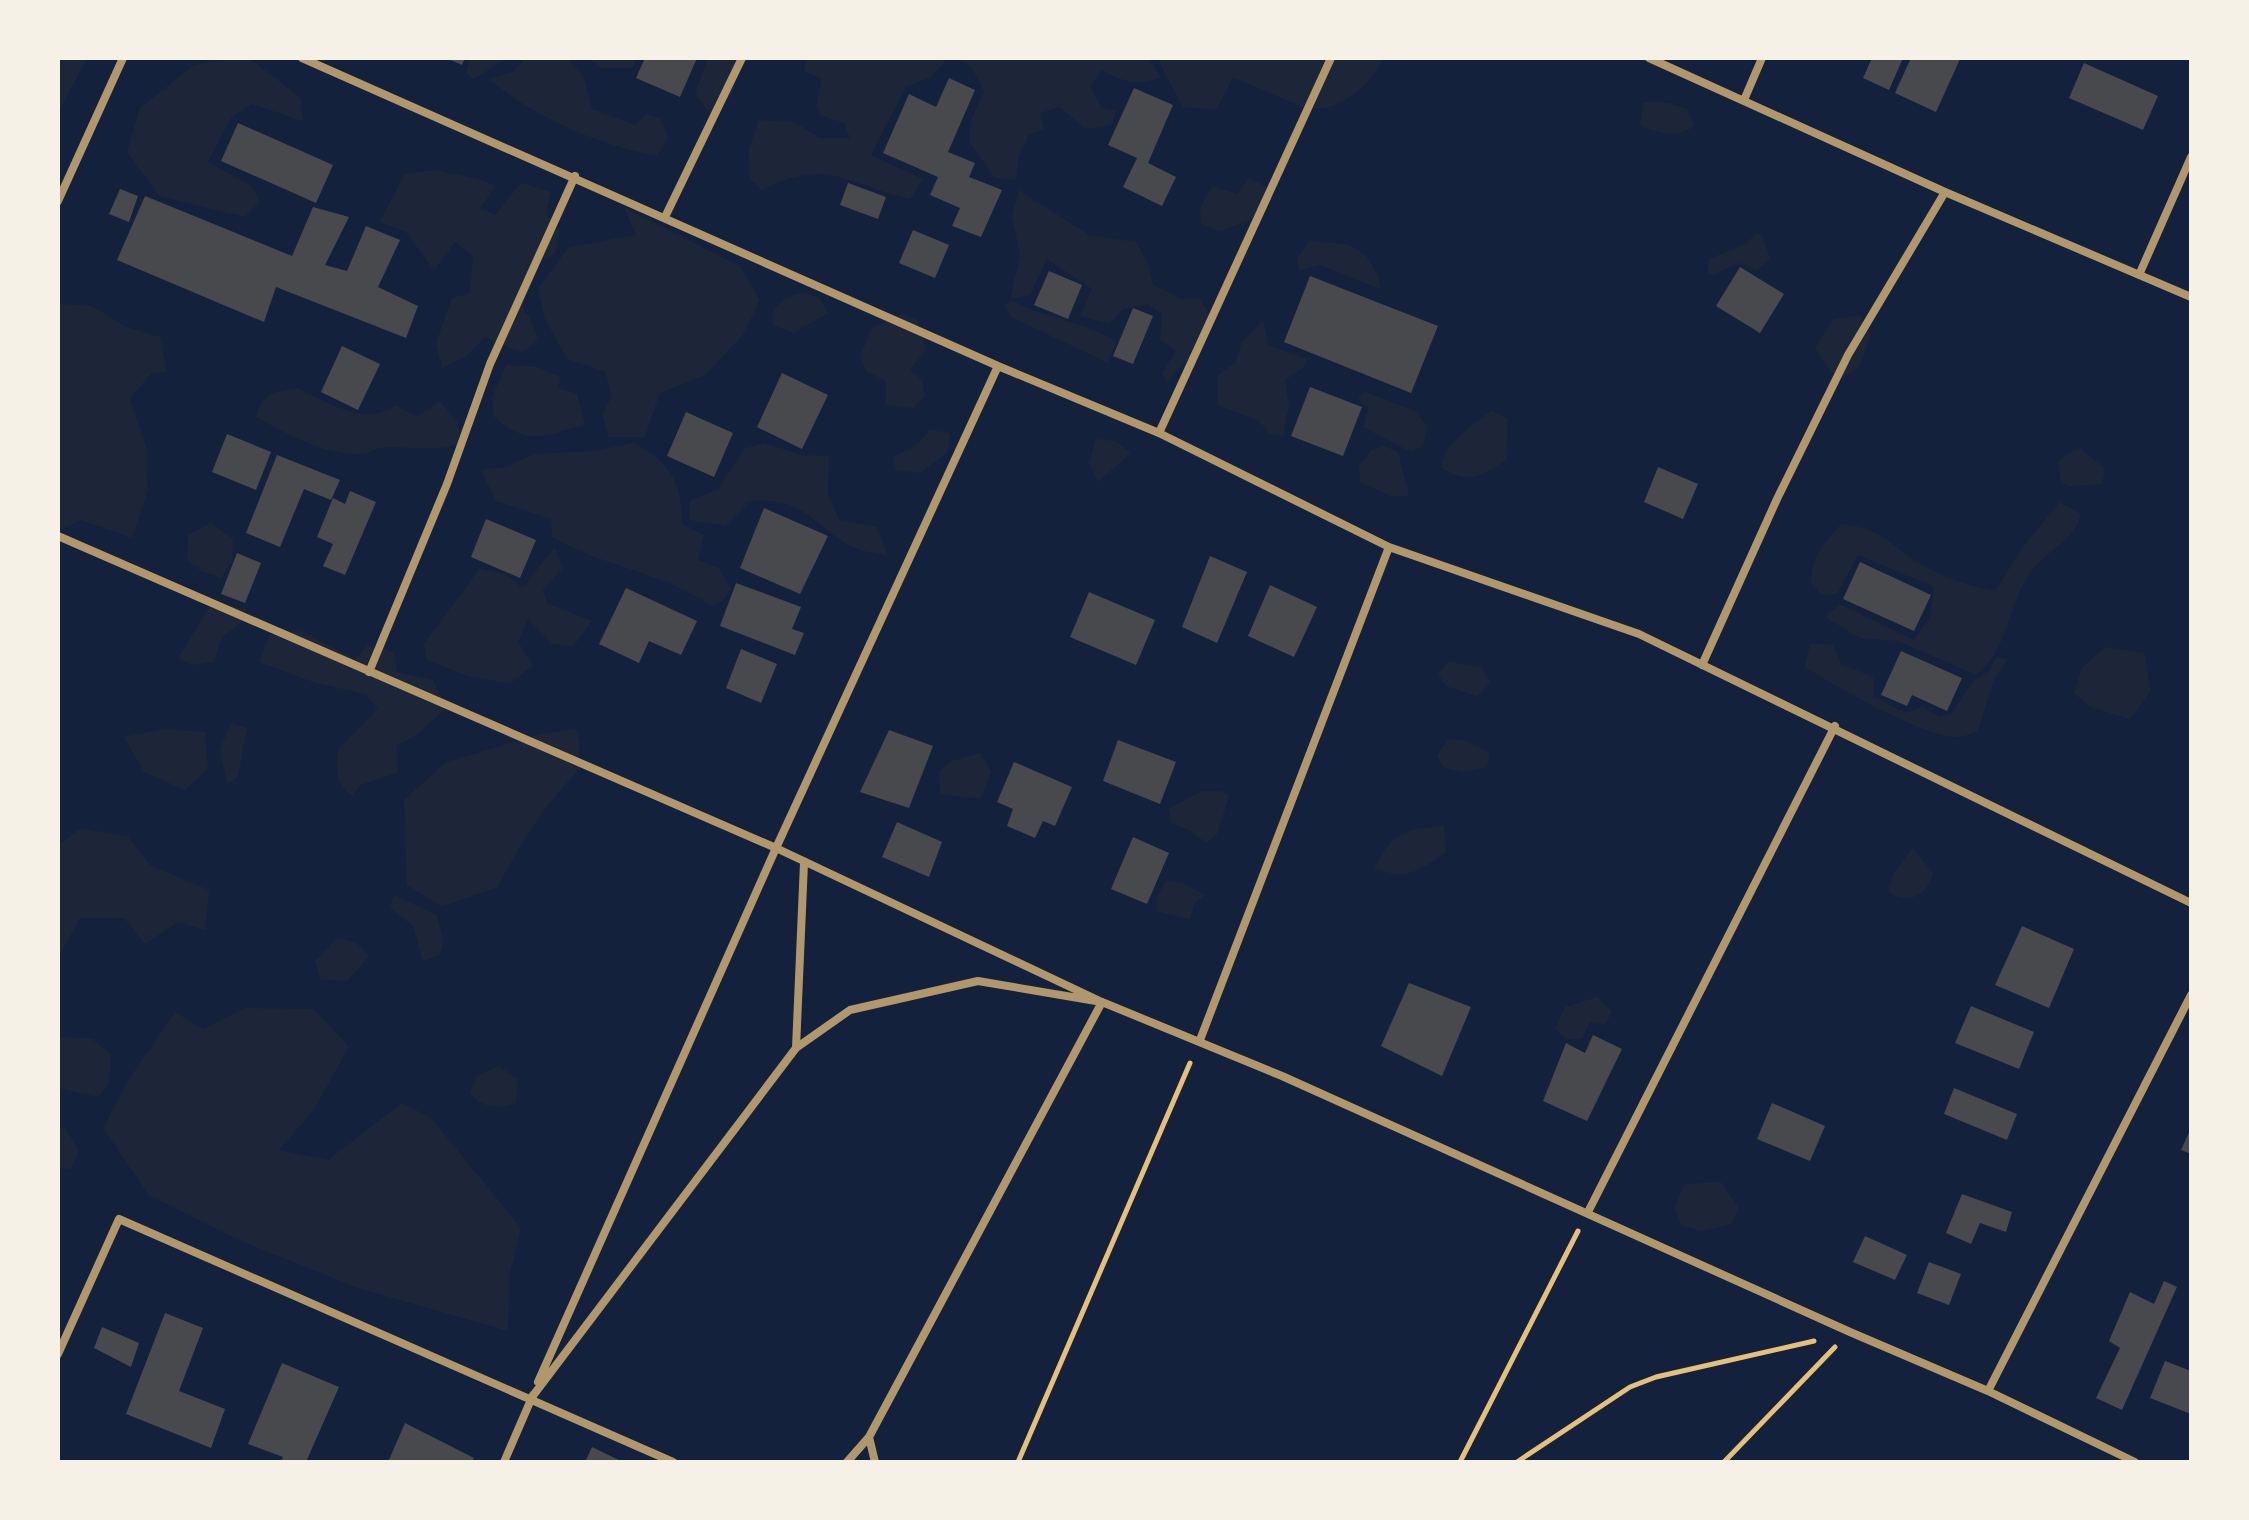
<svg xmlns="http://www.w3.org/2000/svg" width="2249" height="1520" font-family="'Open Sans',sans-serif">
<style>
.green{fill:#1d2539}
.building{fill:#48494c}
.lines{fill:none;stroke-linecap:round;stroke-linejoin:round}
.path{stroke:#e5c07b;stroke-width:5}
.minor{stroke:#b1986c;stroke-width:8}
</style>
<rect width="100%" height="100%" fill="#14213d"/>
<!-- green -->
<path class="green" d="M58,58H87L58,113Z
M236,58H249L301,98L303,121L252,104L231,118L208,162L251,186L260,201L244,217L159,196L127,152L140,108L194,65Z
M470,58H507L474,79L466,73Z
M526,58H567L583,75L592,109L635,125L646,114L660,118L668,138L657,156C599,145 534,117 489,79L514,71Z
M588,58H637L632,68H602Z
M708,58H748L737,77L732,95L710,114L695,94Z
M807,58L946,60L931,77L906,87L871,155L923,179L910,199C844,185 832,156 762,190L750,179L748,153L759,120L794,122L820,138H850L844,123L820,115L817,106L821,78L803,71Z
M957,58H1148L1161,77C1138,86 1122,82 1102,70L1090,86L1101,107L1116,111L1111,125L1086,129L1060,107L1040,113L1044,130L1029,134L1019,157L1016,180L995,178L969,142L971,120L984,91L972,68Z
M1157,58H1383C1372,84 1341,113 1309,108C1294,106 1253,84 1233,78L1216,110L1183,107Z
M1643,102L1670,103L1687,109L1695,126C1674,139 1661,134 1640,125Z
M435,170C456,176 477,176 496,186L480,208L495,215L521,183L551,192L546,214L560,231L555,254L533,266L522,310L530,317L538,340L522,353L485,337L467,356L442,368L436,343L452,298L470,293L473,256L455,242L434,270L406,232L379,222L405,174Z
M1249,178L1270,189C1262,220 1246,222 1218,231L1201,224L1200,208L1212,186L1237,194Z
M1019,190L1089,235L1136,242L1148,263L1153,284L1180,299L1198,298L1213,318L1194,354L1167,381L1162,373L1176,351L1160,340L1162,314L1148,304L1123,309L1110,324L1080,316L1092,289L1047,259L1030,295L1010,299L1020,255L1012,216Z
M624,207L741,267L760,300L742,336L705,375L660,393L645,437H609L602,415L611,398L606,372L567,359L544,317L538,288L569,247L636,235Z
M1756,234H1762L1770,259L1757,270L1739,263L1713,275L1707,272L1709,259L1745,244Z
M1309,241C1321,243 1336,242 1348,245C1364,249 1381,273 1380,289L1320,265L1299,271L1297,258Z
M803,293L819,297L828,313L794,333L773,325L774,309L787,297Z
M1012,301C1046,318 1083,321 1116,341L1108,363L1011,317L1004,305Z
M61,304L92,306L126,327L160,337L167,372L151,373L130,399L146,446L148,490L132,538L81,520L58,531V310Z
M902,314L917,320L926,350L910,370L922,380L925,396L913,408L886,405V381L866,371L860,357L872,328Z
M1860,315L1871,335L1859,367L1842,378L1831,372L1815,348L1832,320Z
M1263,320L1268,345L1307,359L1303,368L1285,380L1289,405L1283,436L1270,434L1259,421L1218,405V375L1236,362L1242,342Z
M506,365L537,367L561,377L558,388L577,394L585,425C542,436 530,448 493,416L492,397Z
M296,388C328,401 364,428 395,405L417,417L439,401L457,421L461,445C434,451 413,447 386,447C378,447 371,453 362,454C325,456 287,434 256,417C262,393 274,392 296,388Z
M1365,392L1415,411L1427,426L1423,446L1411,452L1363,427L1369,408L1358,399Z
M1491,411L1508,419L1507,459C1484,476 1466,485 1441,467C1448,438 1469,429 1491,411Z
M930,430L950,433L948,452L920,473L896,470L893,457L919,443Z
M1096,439L1115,441L1131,453L1098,482L1089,463Z
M634,443C671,463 682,483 682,524L704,535L698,560L719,568L731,589L721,602L711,606C663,572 603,567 552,537L551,519L496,501L481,470L505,467L535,454L593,451Z
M764,443L802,455L829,456L828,494L840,521L877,527L888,556C875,553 857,551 845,543C808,518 800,497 750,501L725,526L690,520V501L718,489L744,449Z
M1384,446L1398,452L1409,496H1390L1360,482L1359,466L1371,450Z
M2079,447L2105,469L2102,484L2069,486L2061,482L2057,462Z
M2060,502L2081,514C2075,540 2048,550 2032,570C2008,601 2009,651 1976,675L1898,641L1860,638L1825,617L1840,604L1914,640L1930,617L1934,587L1858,555L1837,594L1822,595L1811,583C1812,557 1823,542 1842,524C1884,531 1880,537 1913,559C1938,576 1965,585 1995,591L2023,547Z
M211,523L233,539L232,562L221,578L201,571L187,560L188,535Z
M555,547L562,569L543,590L547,603L592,621L573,647L552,643L528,619L518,642L533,665L511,683L470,677L427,660L424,644C442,617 463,595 479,568L506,574L522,588Z
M214,600L246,610L241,623L222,637L214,662L192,665L178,658Z
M301,631L355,659L368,645L394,652L397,672L433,680L446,708L418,734L396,746L399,772L360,785L352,796C334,782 336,770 338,749L378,709L365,694L316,683L259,662L269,635Z
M1810,643L1833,645L1841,664L1873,677L1874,697L1905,713L1923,707L1939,717L1951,714L1974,680L1990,670L1996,657L2008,659L1994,680L1978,731C1972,733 1965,736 1959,737C1926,739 1835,686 1805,667Z
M2106,647L2144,653L2151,690L2130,719L2090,707L2074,693L2082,667Z
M1448,662L1481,667L1491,682L1477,696L1446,686L1438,674Z
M231,723L247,728L238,777L227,784L220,749Z
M163,729L205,732L208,769L185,790L144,772L124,737Z
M576,729L580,746L579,770C544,805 520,843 498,887L442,907L407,885L404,800L446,762L540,734Z
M1448,739L1467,741L1490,753L1487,767L1463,772L1443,767L1437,756Z
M980,753L992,772L980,799L940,794L939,771L952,761Z
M1202,791H1222L1229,797L1217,834L1207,843L1187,829L1172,824L1168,809Z
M1444,826L1446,852C1419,871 1406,881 1374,868C1393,832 1405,829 1444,826Z
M81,828L128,837L150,865L209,890L205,930L178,922L145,944L124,918H80L58,958V845Z
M1913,848L1933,873C1927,895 1908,906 1888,892L1893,874Z
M1166,881L1183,883L1205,895L1194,904L1190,920L1157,911V896Z
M394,895L437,915L443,941L440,955L423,961L413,926L390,908Z
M337,938L355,942L369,956L347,981L321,980L315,961Z
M1597,997L1612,1011L1606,1024L1590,1022L1582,1039H1566L1555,1029L1565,1007Z
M245,1008L314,1009L349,1047L313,1111L279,1150L328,1160L402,1103L431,1118L521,1228L510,1274L508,1331L358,1288L241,1241L149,1195L103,1128L129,1079L175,1012L203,1029Z
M58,1037L92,1039L111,1054L109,1084L98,1097L58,1088Z
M499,1066L518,1080L516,1103C498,1109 483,1109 470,1093L476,1076Z
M65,1128L79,1151L71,1169L58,1168V1129Z
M1721,1182L1739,1208L1731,1224L1703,1231L1682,1226L1674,1207L1685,1184Z"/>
<!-- building -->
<path class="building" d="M446,58H465L462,65Z
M645,58H697L680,97L636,78Z
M1872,58H1903L1889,90L1863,78Z
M1911,58L1960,59L1936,112L1895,93Z
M2084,63L2158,96L2143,130L2069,98Z
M949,78L975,90L948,152L975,163L969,177L1002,190L981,237L952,226L960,208L930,195L938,177L883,153L909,94L936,107Z
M1134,88L1173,105L1148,163L1176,177L1162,206L1123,187L1137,158L1108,145Z
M238,123L333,165L316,203L221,161Z
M848,183L886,197L878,219L840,205Z
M120,189L138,196L129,222L109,214Z
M145,196L292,256L313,207L349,217L325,265L347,271L366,226L400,240L378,287L418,306L406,338L276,287L264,322L117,260Z
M913,230L949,245L935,278L899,263Z
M1740,267L1784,294L1760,333L1716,306Z
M1049,271L1082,285L1068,319L1034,305Z
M1310,276L1438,326L1411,393L1284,342Z
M1133,308L1153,316L1133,364L1113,356Z
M342,346L380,364L358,410L321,392Z
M782,373L828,395L802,449L757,427Z
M1310,387L1362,407L1343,456L1291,436Z
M686,412L733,433L714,477L667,456Z
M227,434L271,452L256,490L212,472Z
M277,455L340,480L331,500L304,489L280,547L246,533Z
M1658,467L1698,484L1683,519L1644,502Z
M350,491L376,502L345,575L323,566L333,544L317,537L333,498L345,504Z
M764,508L828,536L800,594L740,568Z
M486,519L536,540L520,578L471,557Z
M237,553L261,563L245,603L221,594Z
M1210,556L1247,572L1217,643L1182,627Z
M1860,562L1931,595L1914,631L1843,599Z
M736,583L801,607L792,629L804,633L795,655L720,626Z
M1270,585L1317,607L1294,657L1248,636Z
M626,588L697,621L681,655L649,641L639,663L599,644Z
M1089,592L1155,620L1136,665L1070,637Z
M741,649L777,664L761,703L726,688Z
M1901,651L1962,678L1947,711L1912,695L1907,706L1881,695Z
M889,730L933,746L909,808L860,792Z
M1118,740L1176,762L1160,804L1103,781Z
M1014,762L1072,787L1055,826L1043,821L1035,838L1007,826L1013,809L997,802Z
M897,822L942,842L929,877L882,857Z
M1133,837L1169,853L1147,904L1111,889Z
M2022,926L2074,949L2049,1008L1995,985Z
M1409,983L1471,1007L1442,1076L1381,1046Z
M1971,1006L2034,1032L2019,1069L1955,1043Z
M1593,1035L1622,1049L1587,1121L1543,1101L1566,1043L1585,1053Z
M1954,1088L2017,1114L2007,1140L1944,1114Z
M1772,1103L1825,1126L1810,1161L1757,1139Z
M2191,1128V1154L2181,1150Z
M1962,1194L2012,1212L2006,1232L1980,1223L1971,1244L1946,1233Z
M1865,1236L1907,1255L1895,1280L1853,1262Z
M1929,1262L1961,1274L1949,1305L1917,1293Z
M2164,1281L2177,1287L2122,1410L2096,1398L2120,1348L2109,1341L2130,1292L2154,1304Z
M165,1313L203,1328L179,1391L225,1409L211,1448L126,1414Z
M102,1327L139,1343L131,1367L94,1348Z
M2165,1361L2191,1371V1414L2150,1398Z
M282,1363L339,1387L306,1462H281L283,1457L248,1444Z
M405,1423L474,1458L472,1462H388Z
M592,1447L623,1462H585Z"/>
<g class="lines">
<!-- path -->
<path class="path" d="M1018,1462L1190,1063
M1460,1462L1578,1231
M1517,1462L1630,1387L1656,1377L1814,1341
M1724,1462L1835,1347"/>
<!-- minor -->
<path class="minor" d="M302,58L998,366L1159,433L1389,547L1639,634L2191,903
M1649,58L1945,192L2191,297
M1744,100L1762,58
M58,201L123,58
M665,217L742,58
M2139,275L2191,157
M1159,433L1331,58
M58,536L776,848L1102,1002L1282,1076L1850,1332L1988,1391L2135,1462
M1702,665L1777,499L1848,355L1945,192
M369,672L447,484L490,364L575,176
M1200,1040L1389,547
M796,1048L804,863
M1588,1212L1835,726
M58,1354L119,1219L673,1462
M538,1382L776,848L998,366
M1988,1391L2191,995
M532,1397L796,1048L850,1010L978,981L1102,1002L869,1437L875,1462
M504,1462L533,1395
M847,1462L869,1437"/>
</g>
<!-- border -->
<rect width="2249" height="1520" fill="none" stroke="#f6f1e7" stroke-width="120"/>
</svg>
